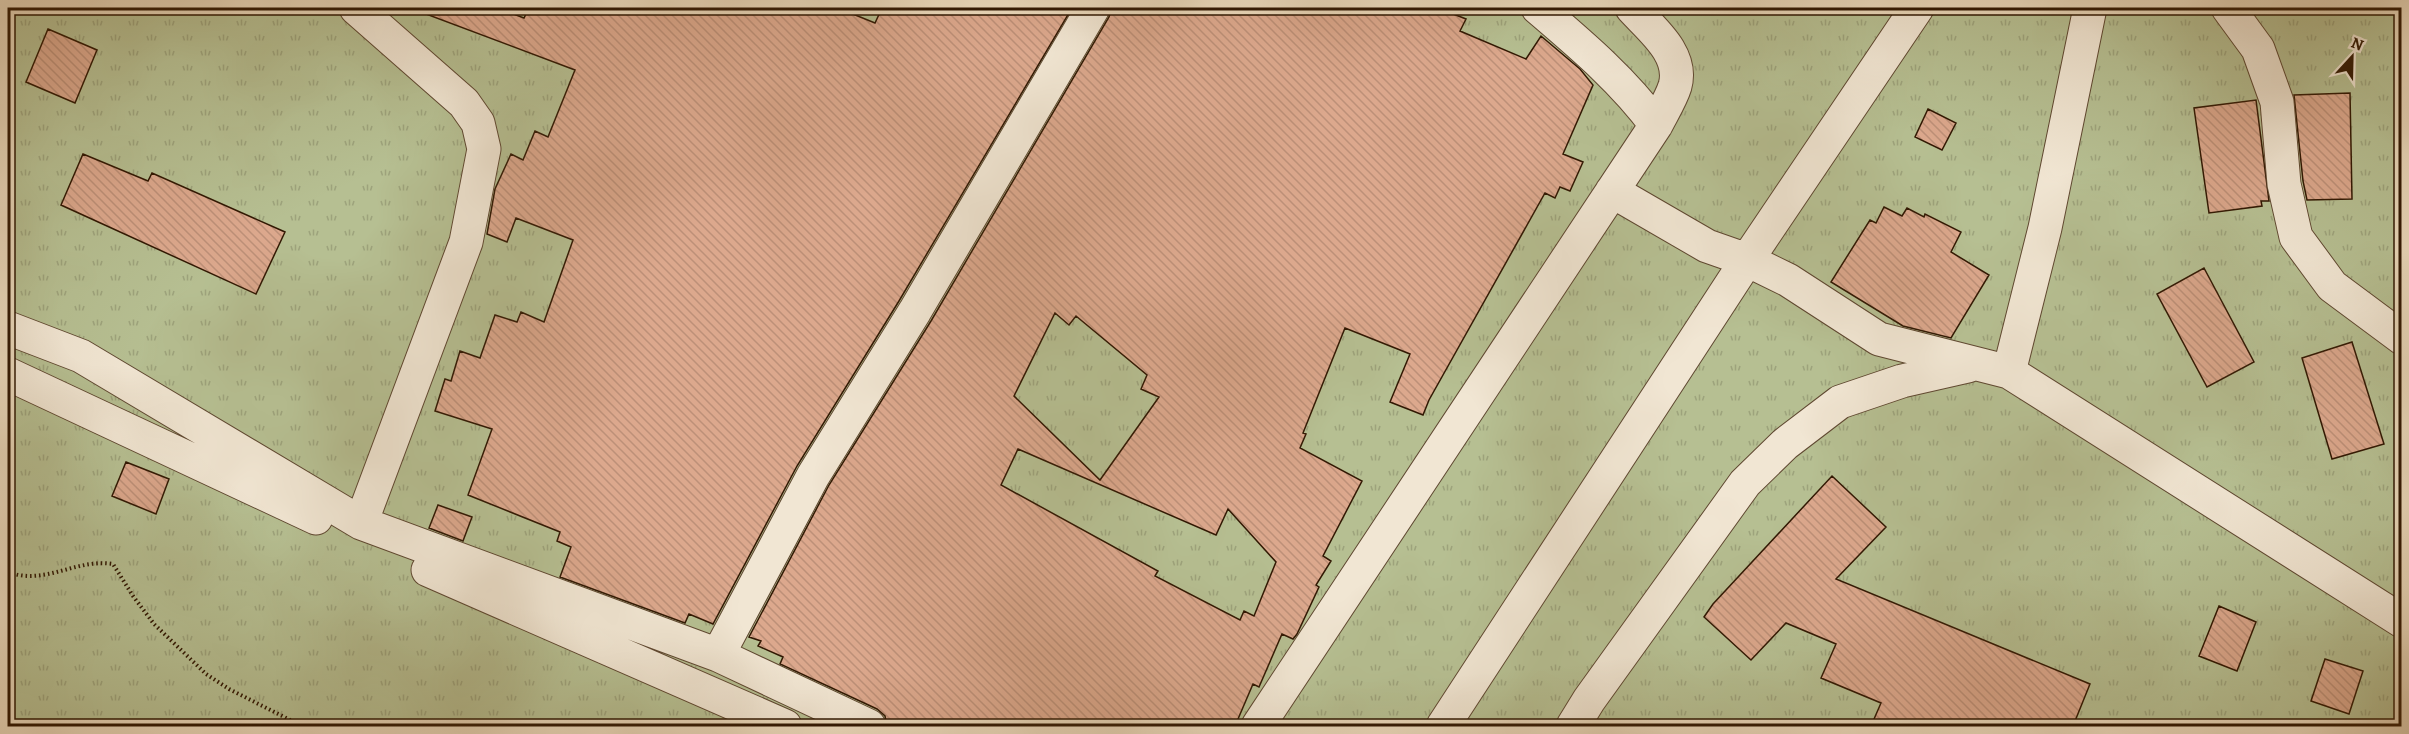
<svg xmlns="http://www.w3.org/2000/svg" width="2409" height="734" font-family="Alegreya,serif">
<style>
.grass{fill:url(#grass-tufts);stroke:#746c4a;stroke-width:1.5}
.building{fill:url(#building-back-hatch);stroke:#311803;stroke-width:1.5;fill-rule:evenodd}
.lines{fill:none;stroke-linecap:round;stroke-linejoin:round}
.minor-casing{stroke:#5f4831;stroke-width:35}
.path{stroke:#311803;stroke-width:4;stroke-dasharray:1.5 3;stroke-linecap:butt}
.minor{stroke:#f1e6d3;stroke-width:33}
</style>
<defs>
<pattern id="grass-tufts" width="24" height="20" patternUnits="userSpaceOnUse" patternTransform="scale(1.5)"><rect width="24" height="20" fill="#b6bf92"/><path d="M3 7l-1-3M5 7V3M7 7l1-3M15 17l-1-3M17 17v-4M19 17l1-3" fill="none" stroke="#9da37c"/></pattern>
<pattern id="building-back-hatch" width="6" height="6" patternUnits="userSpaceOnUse" patternTransform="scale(1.5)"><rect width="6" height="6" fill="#dca88d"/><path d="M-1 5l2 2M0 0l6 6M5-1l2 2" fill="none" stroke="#bd9078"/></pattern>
</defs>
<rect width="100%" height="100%" fill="#ead9bc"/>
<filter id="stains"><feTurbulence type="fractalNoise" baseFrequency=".00333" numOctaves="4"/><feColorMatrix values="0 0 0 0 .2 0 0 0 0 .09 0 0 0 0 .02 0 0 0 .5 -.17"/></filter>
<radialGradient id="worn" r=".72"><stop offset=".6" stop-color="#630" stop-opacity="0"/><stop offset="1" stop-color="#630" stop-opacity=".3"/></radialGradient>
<!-- grass -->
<path class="grass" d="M8,8H2401V726H8Z"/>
<!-- building -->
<path class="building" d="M418,8H497L524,18L529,8H838L875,23L882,8H1072L899,301L797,466L713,624L689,614L685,623L560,577L571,547L557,541L560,532L468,495L492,429L435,411L445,379L451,381L460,351L480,358L495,315L517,322L521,312L544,322L573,240L516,218L507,242L487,234L495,189L511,154L523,160L535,131L548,137L575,70L418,11Z
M1112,8H1438L1466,19L1460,31L1526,59L1541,36L1580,69L1593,85L1563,154L1583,162L1570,191L1560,187L1555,198L1545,193L1429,400L1423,415L1390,402L1410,354L1345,328L1303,433L1306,434L1300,448L1362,481L1323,556L1331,561L1316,585L1319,587L1297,634L1293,639L1282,634L1259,687L1253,684L1235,726H887L885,716L877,709L780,664L783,657L758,646L761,641L749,637L829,485L931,321L1109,17ZM1055,313L1069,325L1076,316L1147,375L1141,389L1159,397L1100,480L1014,396ZM1018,449L1216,535L1228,509L1276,562L1254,616L1244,611L1240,620L1155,576L1158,571L1001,485Z
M48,29L97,50L75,103L26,82Z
M2350,93L2352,199L2307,200L2303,181L2294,95Z
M2256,100L2269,201H2261L2262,206L2209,213L2194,108Z
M1928,109L1956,123L1942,150L1915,137Z
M83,154L148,181L152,173L285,232L256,294L61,205Z
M1884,207L1902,216L1907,208L1924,217L1925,214L1961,232L1951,252L1989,275L1951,338L1903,326L1831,282L1870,220L1876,223Z
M2204,268L2254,362L2207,387L2157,294Z
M2352,342L2384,444L2332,459L2302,358Z
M126,462L169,479L156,514L112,496Z
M1832,476L1886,527L1836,579L2090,684L2073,726H1871L1881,703L1821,678L1836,644L1786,623L1751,660L1704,617L1713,604Z
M438,505L472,517L463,541L429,528Z
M2219,606L2256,622L2237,671L2199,656Z
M2325,659L2363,671L2349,714L2311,701Z"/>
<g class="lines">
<!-- minor casing -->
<g class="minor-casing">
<path id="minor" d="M356,8L464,103L478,123L484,149L466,242L361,523
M1538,8C1580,44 1623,80 1656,125
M2228,8L2258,49L2277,102L2284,184L2296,237L2332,286L2402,338
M1612,191L1707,246L1747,260L1788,280L1879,339L2009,372L2402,621
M8,328L81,356L361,523L718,655L869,726
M2009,372L2045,228L2090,8
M8,374L316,518
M428,570L785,726
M718,655L813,476L915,311L1093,8
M1258,726L1656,125C1662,113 1671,99 1675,86C1684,54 1651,29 1632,8
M1443,726L1747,260L1917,8
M1573,726L1589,700L1745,483L1785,444L1840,402L1902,381L1968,366"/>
</g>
<!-- path -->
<path class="path" d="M8,572C44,586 77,558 113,564L133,596L154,624L206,674L229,689L302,726"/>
<!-- minor -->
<use href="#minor" class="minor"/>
</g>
<!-- margin -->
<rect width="2409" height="734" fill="none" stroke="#ead9bc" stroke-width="30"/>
<rect x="9" y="9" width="2391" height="716" fill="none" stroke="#311803" stroke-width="3"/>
<rect x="15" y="15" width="2379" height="704" fill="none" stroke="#311803" stroke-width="1.5"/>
<!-- north arrow -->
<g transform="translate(2352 57) rotate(22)" stroke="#f1e6d3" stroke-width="4.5" paint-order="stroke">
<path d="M0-4.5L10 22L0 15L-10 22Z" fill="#311803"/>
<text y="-9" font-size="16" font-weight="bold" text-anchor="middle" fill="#311803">N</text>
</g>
<rect width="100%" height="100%" filter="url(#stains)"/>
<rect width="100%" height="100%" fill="url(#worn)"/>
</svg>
